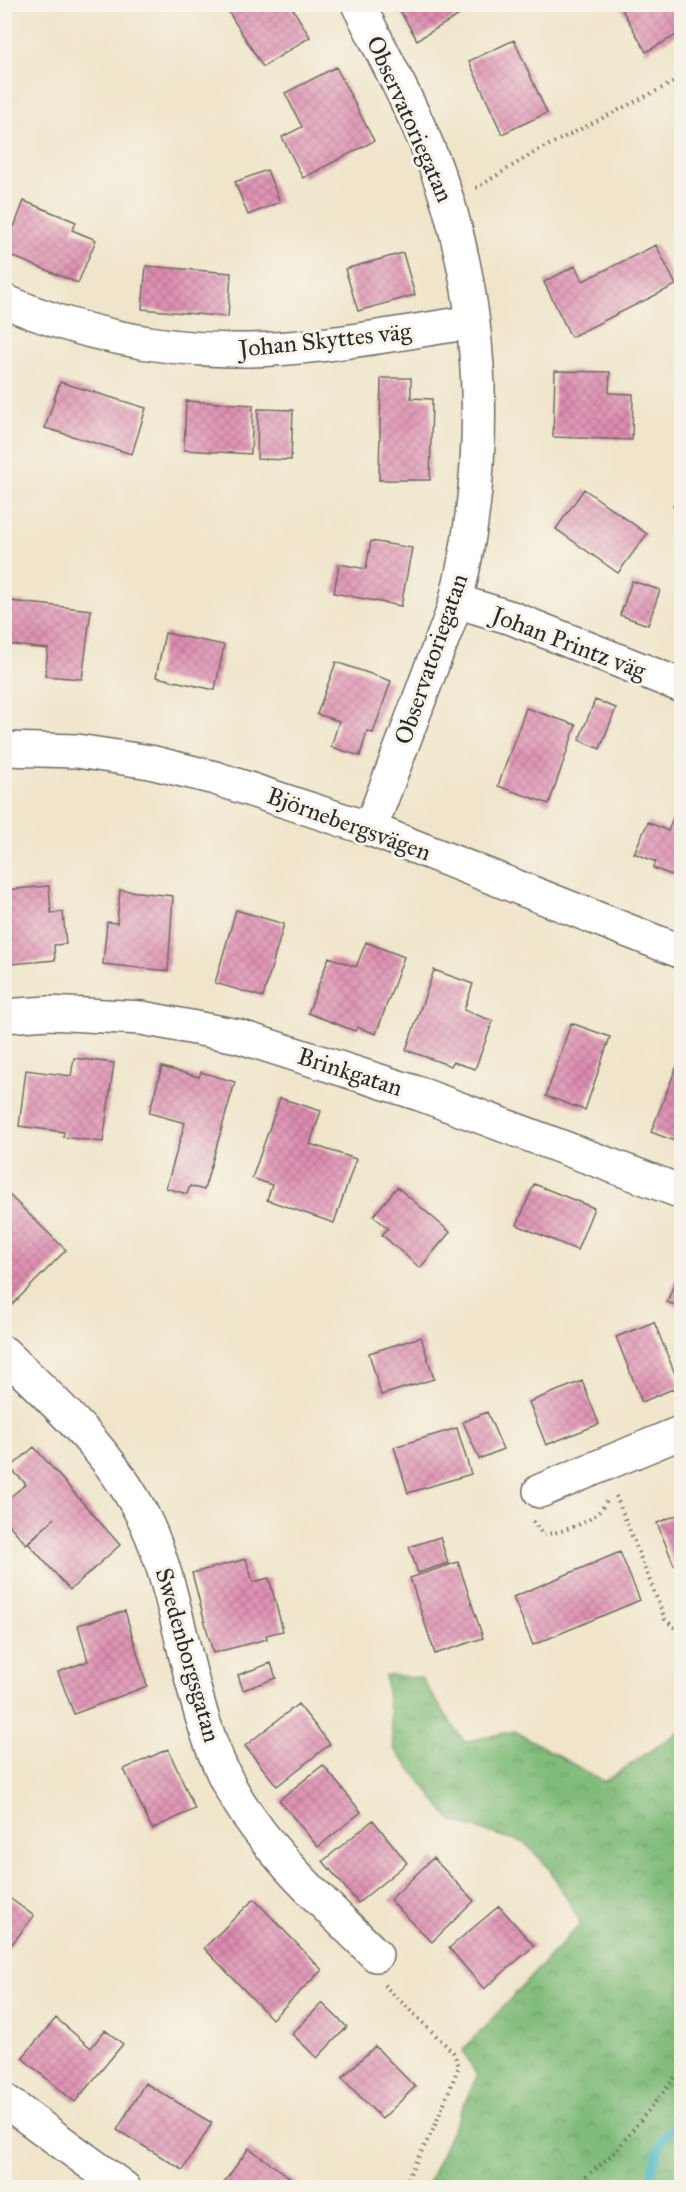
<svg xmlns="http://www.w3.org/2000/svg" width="686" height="2192" font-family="'IM FELL Great Primer',serif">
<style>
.forest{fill:url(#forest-crowns);stroke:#567452;stroke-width:1.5}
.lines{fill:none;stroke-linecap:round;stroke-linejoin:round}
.stream{stroke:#46b5c0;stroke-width:9}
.building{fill:url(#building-cross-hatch)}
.minor-casing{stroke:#706c63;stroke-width:36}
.path{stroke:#706c63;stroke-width:4;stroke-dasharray:1.5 4.5;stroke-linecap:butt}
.minor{stroke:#fff;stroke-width:33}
.labels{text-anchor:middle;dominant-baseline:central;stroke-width:6;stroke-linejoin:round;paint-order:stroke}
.street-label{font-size:24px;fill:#2b2b2b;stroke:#f7f3e8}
</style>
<defs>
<pattern id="forest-crowns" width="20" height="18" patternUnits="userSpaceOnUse" patternTransform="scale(1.5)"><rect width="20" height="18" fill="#81bc7a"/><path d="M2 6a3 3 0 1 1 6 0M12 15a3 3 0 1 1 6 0" fill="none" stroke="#6a9964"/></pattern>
<pattern id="building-cross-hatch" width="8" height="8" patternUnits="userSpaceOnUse" patternTransform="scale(1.5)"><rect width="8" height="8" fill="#de8cb0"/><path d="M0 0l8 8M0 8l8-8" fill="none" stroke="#b4738f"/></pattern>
</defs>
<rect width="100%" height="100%" fill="#f7f3e8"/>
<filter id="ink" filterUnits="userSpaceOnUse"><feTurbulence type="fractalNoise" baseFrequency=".0167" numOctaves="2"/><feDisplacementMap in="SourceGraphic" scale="12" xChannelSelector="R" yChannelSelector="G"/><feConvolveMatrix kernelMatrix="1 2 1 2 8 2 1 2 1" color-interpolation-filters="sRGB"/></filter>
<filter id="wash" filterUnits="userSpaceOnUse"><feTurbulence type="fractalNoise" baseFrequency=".008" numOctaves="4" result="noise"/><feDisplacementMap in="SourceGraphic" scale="24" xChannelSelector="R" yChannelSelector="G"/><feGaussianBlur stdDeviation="1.35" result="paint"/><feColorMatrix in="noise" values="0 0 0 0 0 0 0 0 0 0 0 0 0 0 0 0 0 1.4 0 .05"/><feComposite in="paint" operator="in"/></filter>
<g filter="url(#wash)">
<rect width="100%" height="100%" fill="#f0e5ca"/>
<!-- forest -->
<path class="forest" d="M385,1675L421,1678L464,1742L515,1731L604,1782L681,1731V2187H426L477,2076L463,2050L581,1923L549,1868L525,1843L452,1821L394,1748Z"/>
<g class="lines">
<!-- stream -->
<path class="stream" d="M642,2188L651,2180C656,2154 658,2136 682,2122"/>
</g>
<g id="blocks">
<!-- building -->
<path class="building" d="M232,4H290L310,37L263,67L226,8Z
M396,4H478L417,40Z
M619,4H676L682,13V32L646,52Z
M514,40L547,113L502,134L469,61Z
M336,67L374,141L303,178L282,137L302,127L285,93Z
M267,170L280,202L248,215L235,182Z
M24,201L76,222L72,230L96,240L78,283L4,253Z
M656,245L676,285L571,337L544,282L575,266L583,281Z
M403,253L415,295L358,311L345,269Z
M146,266L231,273L228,317L142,309Z
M555,371L610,372L609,393L633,394L632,440L553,437Z
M381,378H411V398L432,399L430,480H379Z
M60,382L146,408L132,454L45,428Z
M186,401L253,405L251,454L184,450Z
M258,409L293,410L291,460L257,459Z
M584,489L647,534L618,573L556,529Z
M682,501V524L673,505Z
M371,541L412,548L401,606L334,593L339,564L366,569Z
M632,581L660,590L648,625L620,615Z
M10,601L91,610L82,679L45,676L48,649L4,644Z
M165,633L224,645L215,690L156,677Z
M336,662L391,681L373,733L367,731L360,756L331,747L339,721L317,714Z
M595,700L616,708L600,749L579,740Z
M526,708L576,725L549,804L498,786Z
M681,796H682V879L653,868L656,862L634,853L648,822L668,831Z
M49,886L51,913L63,912L66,944L54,945L55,960L12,964L9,931L5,932V890Z
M120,890L173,896L168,971L103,964L107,922L117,923Z
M236,910L284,924L263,997L215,983Z
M366,942L404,957L376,1034L357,1027L355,1031L308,1013L329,957L356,967Z
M434,970L473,984L464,1010L493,1021L475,1069L453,1062L451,1066L406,1050Z
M571,1023L610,1037L585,1110L546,1096Z
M74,1058L114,1063L103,1142L63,1137L64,1132L19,1126L26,1070L71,1076Z
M162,1067L199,1077L201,1072L235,1082L204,1190L190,1186L187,1194L166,1188L185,1123L149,1113Z
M676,1068L682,1070V1144L651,1132Z
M280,1098L321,1111L310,1144L356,1159L334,1223L267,1200L272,1185L252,1178Z
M534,1184L594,1208L577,1250L517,1225Z
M397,1187L450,1232L420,1268L382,1235L388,1228L373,1216Z
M4,1190L66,1250L9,1308L4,1304Z
M676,1279L682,1281V1308L667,1302Z
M654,1322L680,1386L642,1402L616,1337Z
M421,1337L434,1379L381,1395L369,1353Z
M582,1381L599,1424L546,1445L529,1402Z
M487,1412L503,1449L479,1459L463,1422Z
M457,1428L471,1474L408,1493L394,1447Z
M34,1447L120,1545L70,1590L28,1543L55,1518L26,1544L4,1519V1502L26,1484L10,1468Z
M682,1513V1561L674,1565L657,1523Z
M440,1537L448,1563L418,1573L409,1547Z
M620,1552L640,1600L533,1645L513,1597Z
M246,1559L253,1582L269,1578L283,1631L266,1635L267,1639L213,1653L192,1573Z
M458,1562L483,1638L435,1654L410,1578Z
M125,1611L147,1686L74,1714L58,1672L88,1661L78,1625Z
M271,1663L276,1678L243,1690L238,1675Z
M298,1704L330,1744L277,1786L245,1746Z
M168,1749L195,1809L152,1829L124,1769Z
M323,1765L361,1812L318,1847L279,1800Z
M373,1820L407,1863L358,1903L323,1861Z
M433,1858L474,1901L432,1942L390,1900Z
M4,1894L34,1916L4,1954Z
M254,1899L322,1970L272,2019L204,1948Z
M499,1906L534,1946L484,1989L449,1948Z
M322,2003L347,2027L317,2058L292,2034Z
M56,2018L91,2048L105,2030L123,2044L75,2102L22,2058Z
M375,2046L415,2087L382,2119L342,2078Z
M145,2083L212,2123L183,2170L117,2130Z
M249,2148L304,2188H220Z"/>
</g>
</g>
<g filter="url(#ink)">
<use href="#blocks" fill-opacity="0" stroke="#706c63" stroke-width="1.5"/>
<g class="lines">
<!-- minor casing -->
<g class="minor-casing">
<path id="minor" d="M358,4C391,70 428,136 449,206C486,333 488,472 456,600C450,623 439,646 431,668C411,722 391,775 370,829
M4,301C76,332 153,349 231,350C311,351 393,334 472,322
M456,601L512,618L682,686
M4,749L77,751L150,762L215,778L370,829L682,952
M4,1016L48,1013L142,1018L238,1036L420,1094L682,1192
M4,1353C60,1407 122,1462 152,1536C185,1620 190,1721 237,1799C273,1858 327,1906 376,1955
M540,1491L682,1432
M4,2100L124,2188"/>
</g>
<!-- path -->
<path class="path" d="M476,188L537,151L682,78
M616,1496L665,1619L678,1631H682
M533,1521L543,1535C565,1531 599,1522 607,1499
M384,1985L453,2052L459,2066L434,2128L402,2188
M572,2188L614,2153L682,2069"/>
<!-- minor -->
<use href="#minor" class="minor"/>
</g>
</g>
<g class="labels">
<!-- street labels -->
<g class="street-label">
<text transform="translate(410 119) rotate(66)">Observatoriegatan</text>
<text transform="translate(325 340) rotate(-6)">Johan Skyttes väg</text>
<text transform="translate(569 643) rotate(21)">Johan Printz väg</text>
<text transform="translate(431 659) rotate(-71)">Observatoriegatan</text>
<text transform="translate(349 824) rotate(20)">Björnebergsvägen</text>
<text transform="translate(350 1072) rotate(18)">Brinkgatan</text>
<text transform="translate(188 1655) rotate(74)">Swedenborgsgatan</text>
</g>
</g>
<!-- margin -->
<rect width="686" height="2192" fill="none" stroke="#f7f3e8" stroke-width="24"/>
</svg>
